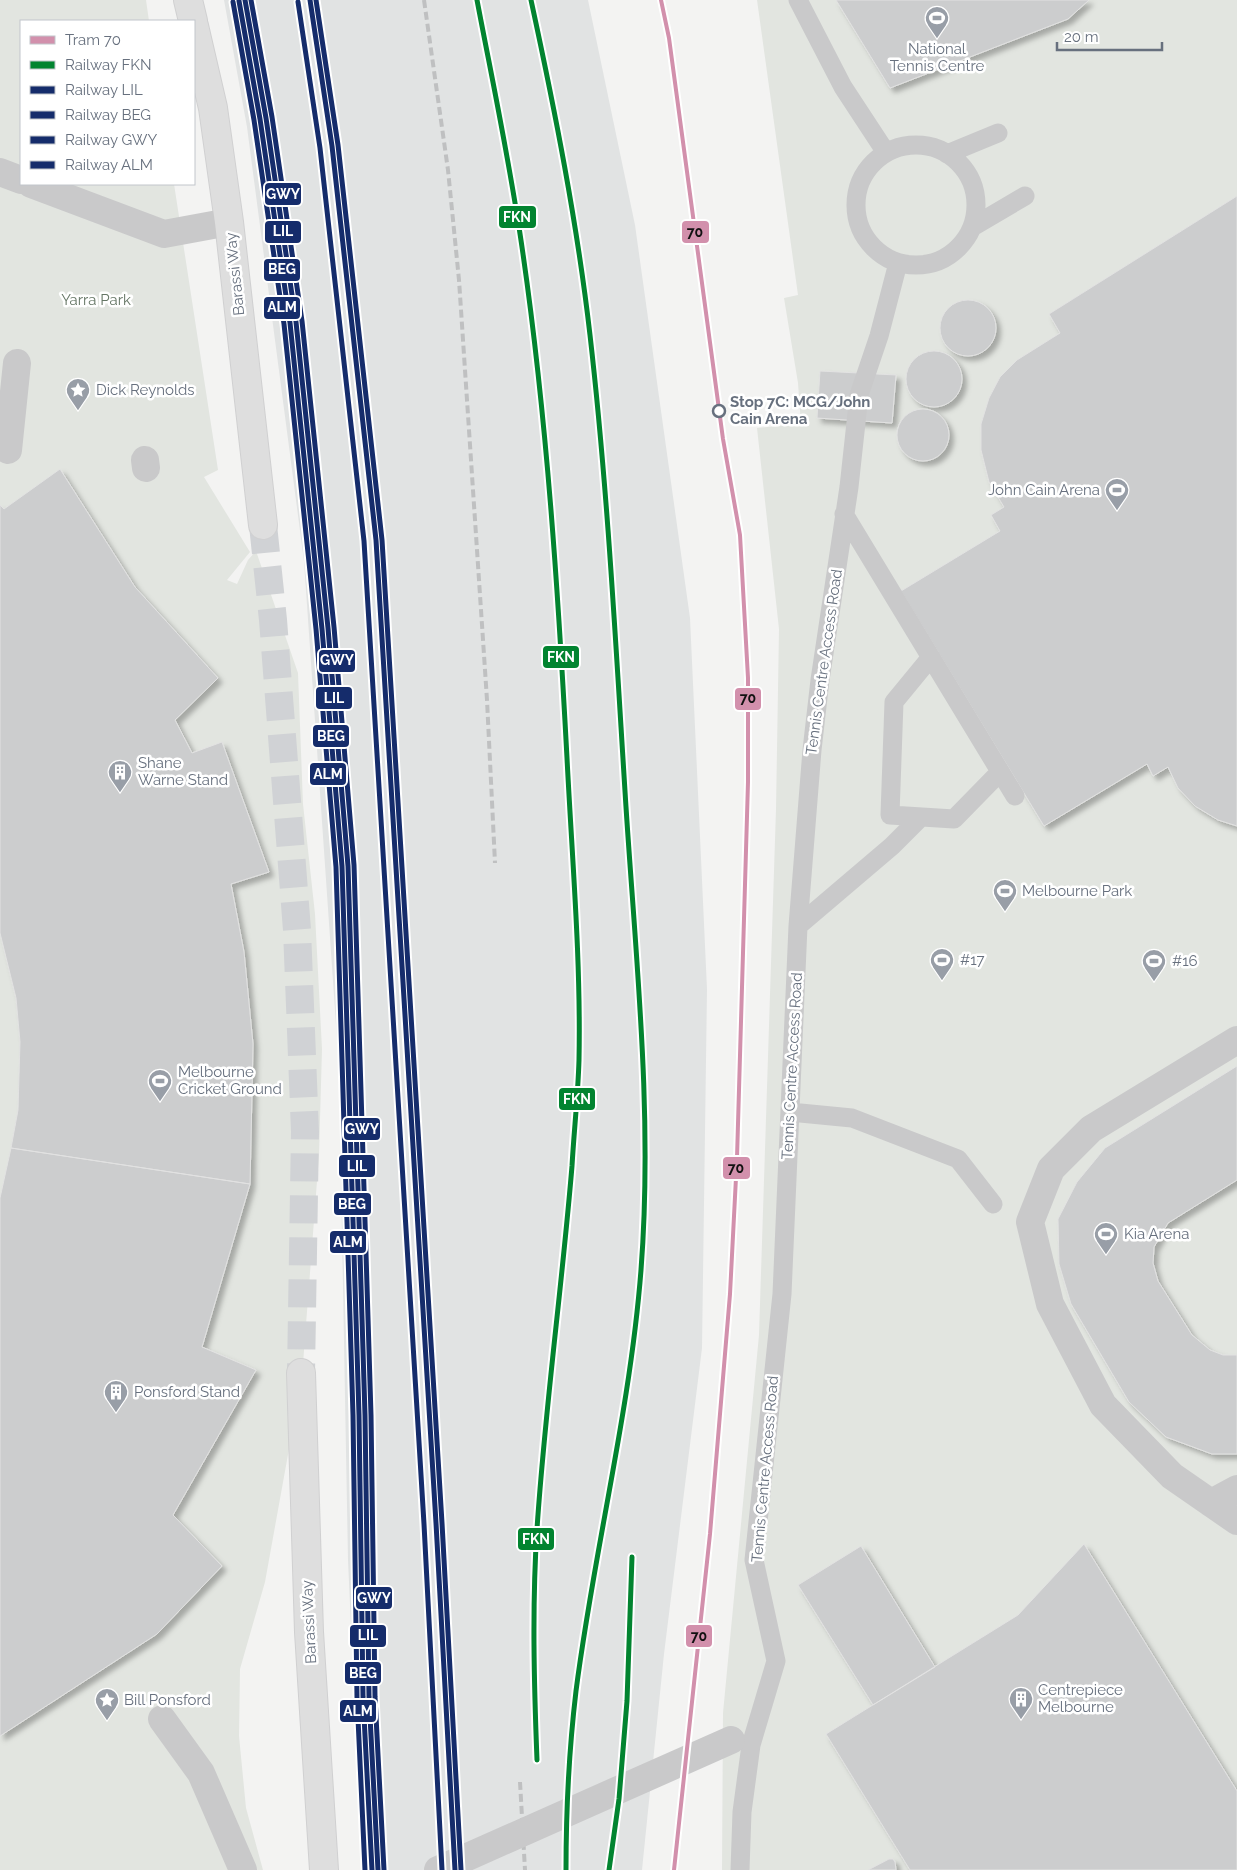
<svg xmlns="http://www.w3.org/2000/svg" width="1237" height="1870" font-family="Raleway,sans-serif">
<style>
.built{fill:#e1e3e3}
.green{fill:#e2e5e0}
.building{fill:#cccdce;stroke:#e2e2e2;filter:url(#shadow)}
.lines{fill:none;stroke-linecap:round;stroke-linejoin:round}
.primary-tunnel{stroke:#d0d2d5;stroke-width:28;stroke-dasharray:28 14;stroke-linecap:butt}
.primary-casing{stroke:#d0d0d1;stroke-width:30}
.service{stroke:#c9c9ca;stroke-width:19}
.pedestrian{stroke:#c9c9ca;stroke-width:28}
.primary{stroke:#dedede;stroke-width:28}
.rail{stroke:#bfc0c1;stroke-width:4;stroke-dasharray:8 4;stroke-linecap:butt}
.pedestrian-bridge{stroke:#c9c9ca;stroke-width:28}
.rail-1-casing{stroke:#fff;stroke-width:9}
.rail-2-casing{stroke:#fff;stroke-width:9}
.rail-3-casing{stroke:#fff;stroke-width:9}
.rail-4-casing{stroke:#fff;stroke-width:9}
.rail-5-casing{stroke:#fff;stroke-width:9}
.rail-1{stroke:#028430;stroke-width:5}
.rail-2{stroke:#152c6b;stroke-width:5}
.rail-3{stroke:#152c6b;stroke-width:5}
.rail-4{stroke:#152c6b;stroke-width:5}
.rail-5{stroke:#152c6b;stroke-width:5}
.tram-1-casing{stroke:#fff;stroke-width:8}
.tram-1{stroke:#d290ac;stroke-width:4}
.stop-dot{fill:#fff;stroke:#67707e;stroke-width:2.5}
.labels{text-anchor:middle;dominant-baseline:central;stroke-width:5;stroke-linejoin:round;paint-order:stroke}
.poi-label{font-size:15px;fill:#67707e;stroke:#fff;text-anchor:start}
.street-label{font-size:15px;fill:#67707e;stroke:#fff}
.park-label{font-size:15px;fill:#657665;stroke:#fff}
.stop-label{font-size:15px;font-weight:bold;fill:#67707e;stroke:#fff;text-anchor:start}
.line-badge{stroke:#fff;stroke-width:2}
.badge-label{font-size:14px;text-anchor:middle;font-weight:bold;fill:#fff}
.pale-badge-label{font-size:14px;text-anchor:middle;font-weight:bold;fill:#111}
</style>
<defs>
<filter id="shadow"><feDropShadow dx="4.5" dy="4.5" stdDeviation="2.5" flood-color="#0004"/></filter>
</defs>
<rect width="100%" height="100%" fill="#f3f3f2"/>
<!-- built -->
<path class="built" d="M224,0H588L635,225L690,618L707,989L702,1348L664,1654L642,1870H362L348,1560L339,1068L304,561L247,127Z"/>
<!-- green -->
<path class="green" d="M0,0H146L149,21H21V184H174L218,470L204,477L250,552L227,580L237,584L248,560L256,551L298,673L303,804L315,914L322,1049L319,1155L302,1377L265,1582L240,1669L239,1736L246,1808L263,1870H0Z
M757,0H1237V1870H722L723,1713L759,1335L776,809L779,629L757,428L801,424L798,383L784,298L798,295Z"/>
<!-- building -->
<path class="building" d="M836,0H1089L1068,19L890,88Z
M1237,196V826L1218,820L1195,806L1178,788L1168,767L1153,776L1147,764L1044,826L901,591L1000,531L991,515L1004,507L989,482L981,450V424L989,398L1000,377L1017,360L1060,333L1049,314Z
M940 328a28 28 0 1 1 56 0a28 28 0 1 1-56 0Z
M906 379a28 28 0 1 1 56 0a28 28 0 1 1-56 0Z
M820,371L896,375L892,423L817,418Z
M897 435a26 26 0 1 1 52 0a26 26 0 1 1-52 0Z
M60,469L135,587L218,678L175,720L192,753L222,742L269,872L231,884L244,952L253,1044L250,1184L11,1148L18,1110L20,1042L16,998L0,933V505L4,509Z
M1237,1066V1180L1168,1223L1154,1247L1153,1263L1158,1281L1192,1335L1210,1350L1223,1355H1237V1454H1212L1166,1437L1129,1402L1071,1304L1059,1264L1058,1219L1077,1182L1105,1148Z
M11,1148L250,1184L202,1347L256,1370L173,1515L222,1566L157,1634L0,1736V1198Z
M1084,1544L1237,1791V1870H910L826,1734L1018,1615Z
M861,1546L935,1667L873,1705L798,1585Z
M889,1859H893L895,1862L896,1870H868Z"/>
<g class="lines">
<!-- primary-tunnel -->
<path class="primary-tunnel" d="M263,525L273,620L297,930L305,1132L301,1373"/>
<!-- primary casing -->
<g class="primary-casing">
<path id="primary" d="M188,0L193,21
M194,26L213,108L229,222L263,525
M301,1373L309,1632L324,1870"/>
</g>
<!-- service -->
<path class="service" d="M798,0L843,87L885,151
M856 205a60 60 0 1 1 120 0a60 60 0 1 1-120 0Z
M947,154L998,133
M974,226L1025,196
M844,514L1015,796
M931,657L894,702L890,815L954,819L1000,772
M798,926L892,846L921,817
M790,1112L852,1118L958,1159L993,1204
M740,1870L742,1812L751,1745L776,1661L754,1560L782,1294L798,926L812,750L820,680L849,487L859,395L879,336L898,263"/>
<!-- pedestrian -->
<path class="pedestrian" d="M0,172L21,180
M31,184L164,234L229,222
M8,450L17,363
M145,460L146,468
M1237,1040L1091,1129L1051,1169L1030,1222L1050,1304L1103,1405L1172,1476L1237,1521
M1211,1503L1237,1489
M162,1719L201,1773L243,1870"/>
<!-- primary -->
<use href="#primary" class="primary"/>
<!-- rail -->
<path class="rail" d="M424,0L448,170L459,280L487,700L495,863
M520,1782L525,1870"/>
<!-- pedestrian-bridge -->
<path class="pedestrian-bridge" d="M438,1870L731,1740"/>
<!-- rail-1 casing -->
<g class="rail-1-casing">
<path id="rail-1" d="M477,0C493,84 511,168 523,254C547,421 558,590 567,758C572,858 581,959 579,1060C578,1095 574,1131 572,1166C562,1287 545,1408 537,1529C532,1606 534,1683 537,1760
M531,0C555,111 577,222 590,335C608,492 616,650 626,807C636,961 653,1116 641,1270C630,1412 594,1550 576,1691C569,1750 566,1810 566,1870
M609,1870L619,1799L627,1701L632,1557"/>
</g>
<!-- rail-2 casing -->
<g class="rail-2-casing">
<path id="rail-2" d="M245,0L266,118L296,322L328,628L348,866L365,1415L369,1697L378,1870
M310,0L332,146L376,540L436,1523L455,1870"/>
</g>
<!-- rail-3 casing -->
<g class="rail-3-casing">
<path id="rail-3" d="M239,1L260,119L290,323L322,629L342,866L359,1415L363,1697L372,1870"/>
</g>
<!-- rail-4 casing -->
<g class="rail-4-casing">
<path id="rail-4" d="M251,0L272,117L302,321L334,627L354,865L371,1415L375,1697L384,1870
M316,0L338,145L382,540L442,1523L461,1870"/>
</g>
<!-- rail-5 casing -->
<g class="rail-5-casing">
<path id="rail-5" d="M233,2L254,120L284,324L316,629L336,867L353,1415L357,1697L365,1870
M298,2L320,148L364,541L424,1524L442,1870"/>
</g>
<!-- rail-1 -->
<use href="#rail-1" class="rail-1"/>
<!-- rail-2 -->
<use href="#rail-2" class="rail-2"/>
<!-- rail-3 -->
<use href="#rail-3" class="rail-3"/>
<!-- rail-4 -->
<use href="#rail-4" class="rail-4"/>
<!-- rail-5 -->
<use href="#rail-5" class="rail-5"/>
<!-- tram-1 casing -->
<g class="tram-1-casing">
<path id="tram-1" d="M661,0L669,38L723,439L740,535L748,678V782L737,1158L730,1294L710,1534L674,1870"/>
</g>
<!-- tram-1 -->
<use href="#tram-1" class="tram-1"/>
</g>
<!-- icons -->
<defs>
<g id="stadium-pin" transform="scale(1.25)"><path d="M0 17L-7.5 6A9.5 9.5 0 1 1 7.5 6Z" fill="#989ea7" stroke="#fff"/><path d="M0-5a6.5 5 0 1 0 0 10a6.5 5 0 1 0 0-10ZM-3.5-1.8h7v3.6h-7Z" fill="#fff"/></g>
<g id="sight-pin" transform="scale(1.25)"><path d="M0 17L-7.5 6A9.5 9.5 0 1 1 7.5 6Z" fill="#989ea7" stroke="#fff"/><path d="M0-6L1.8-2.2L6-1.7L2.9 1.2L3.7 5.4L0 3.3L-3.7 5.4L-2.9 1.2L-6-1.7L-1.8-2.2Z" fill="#fff"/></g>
<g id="building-pin" transform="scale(1.25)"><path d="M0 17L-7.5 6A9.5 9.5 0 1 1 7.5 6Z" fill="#989ea7" stroke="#fff"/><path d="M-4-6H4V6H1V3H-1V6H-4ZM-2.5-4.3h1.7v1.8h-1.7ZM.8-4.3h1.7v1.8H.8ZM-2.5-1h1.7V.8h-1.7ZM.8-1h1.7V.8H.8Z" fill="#fff"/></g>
</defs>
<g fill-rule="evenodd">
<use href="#stadium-pin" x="937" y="18"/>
<use href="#sight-pin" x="78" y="390"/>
<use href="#stadium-pin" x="1117" y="490"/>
<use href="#building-pin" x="120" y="772"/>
<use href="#stadium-pin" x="1005" y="891"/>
<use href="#stadium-pin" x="942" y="960"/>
<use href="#stadium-pin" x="1154" y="961"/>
<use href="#stadium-pin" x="160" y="1081"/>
<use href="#stadium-pin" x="1106" y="1234"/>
<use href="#building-pin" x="116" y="1392"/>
<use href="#building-pin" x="1021" y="1699"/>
<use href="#sight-pin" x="107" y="1700"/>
</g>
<!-- markers -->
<circle class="stop-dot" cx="719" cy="411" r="6"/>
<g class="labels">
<!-- poi labels -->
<g class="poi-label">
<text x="937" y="49" text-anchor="middle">National<tspan x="937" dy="17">Tennis Centre</tspan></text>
<text x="96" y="390">Dick Reynolds</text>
<text x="1100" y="490" text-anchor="end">John Cain Arena</text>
<text x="138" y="763">Shane<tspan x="138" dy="17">Warne Stand</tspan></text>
<text x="1022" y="891">Melbourne Park</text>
<text x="960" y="960">#17</text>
<text x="1172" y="961">#16</text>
<text x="178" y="1072">Melbourne<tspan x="178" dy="17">Cricket Ground</tspan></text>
<text x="1124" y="1234">Kia Arena</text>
<text x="134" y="1392">Ponsford Stand</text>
<text x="1038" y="1690">Centrepiece<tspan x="1038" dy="17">Melbourne</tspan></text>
<text x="124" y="1700">Bill Ponsford</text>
</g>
<!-- street labels -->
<g class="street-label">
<text transform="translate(235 274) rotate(-96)">Barassi Way</text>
<text transform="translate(824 662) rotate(-82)">Tennis Centre Access Road</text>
<text transform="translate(792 1066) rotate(-87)">Tennis Centre Access Road</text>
<text transform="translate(765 1469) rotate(-85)">Tennis Centre Access Road</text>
<text transform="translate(309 1622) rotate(-93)">Barassi Way</text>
</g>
<!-- park labels -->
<g class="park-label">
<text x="96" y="300">Yarra Park</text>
</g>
<!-- stop labels -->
<g class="stop-label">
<text x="730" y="402">Stop 7C: MCG/John<tspan x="730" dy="17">Cain Arena</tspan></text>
</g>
</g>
<g class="line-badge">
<rect x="264" y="182" width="38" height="24" rx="5" fill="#152c6b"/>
<rect x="498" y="205" width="39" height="24" rx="5" fill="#028430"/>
<rect x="264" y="220" width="38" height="24" rx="5" fill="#152c6b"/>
<rect x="681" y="220" width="29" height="24" rx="5" fill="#d290ac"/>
<rect x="263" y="258" width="38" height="24" rx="5" fill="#152c6b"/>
<rect x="263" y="296" width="38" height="24" rx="5" fill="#152c6b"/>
<rect x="542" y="645" width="38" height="24" rx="5" fill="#028430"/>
<rect x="318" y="649" width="38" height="24" rx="5" fill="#152c6b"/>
<rect x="315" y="686" width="38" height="24" rx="5" fill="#152c6b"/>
<rect x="734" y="687" width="28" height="24" rx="5" fill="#d290ac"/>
<rect x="312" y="724" width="38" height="24" rx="5" fill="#152c6b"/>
<rect x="309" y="762" width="38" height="24" rx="5" fill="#152c6b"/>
<rect x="558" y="1087" width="38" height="24" rx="5" fill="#028430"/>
<rect x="343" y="1117" width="38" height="24" rx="5" fill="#152c6b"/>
<rect x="338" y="1154" width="38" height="24" rx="5" fill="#152c6b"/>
<rect x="722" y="1156" width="29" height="24" rx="5" fill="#d290ac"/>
<rect x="333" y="1192" width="39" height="24" rx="5" fill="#152c6b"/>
<rect x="329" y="1230" width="38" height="24" rx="5" fill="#152c6b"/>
<rect x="517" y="1527" width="38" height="24" rx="5" fill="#028430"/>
<rect x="355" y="1586" width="38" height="24" rx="5" fill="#152c6b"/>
<rect x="349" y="1624" width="38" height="24" rx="5" fill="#152c6b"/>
<rect x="685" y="1624" width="28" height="24" rx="5" fill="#d290ac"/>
<rect x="344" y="1661" width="38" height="24" rx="5" fill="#152c6b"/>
<rect x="339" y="1699" width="38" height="24" rx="5" fill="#152c6b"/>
</g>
<g class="badge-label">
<text x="283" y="199">GWY</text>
<text x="517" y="222">FKN</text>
<text x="283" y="236">LIL</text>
<text x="282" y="274">BEG</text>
<text x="282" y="312">ALM</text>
<text x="561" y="662">FKN</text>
<text x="337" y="665">GWY</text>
<text x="334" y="703">LIL</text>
<text x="331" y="741">BEG</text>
<text x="328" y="779">ALM</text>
<text x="577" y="1104">FKN</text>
<text x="362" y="1134">GWY</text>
<text x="357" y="1171">LIL</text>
<text x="352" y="1209">BEG</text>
<text x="348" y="1247">ALM</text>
<text x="536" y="1544">FKN</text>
<text x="374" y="1603">GWY</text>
<text x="368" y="1640">LIL</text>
<text x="363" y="1678">BEG</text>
<text x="358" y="1716">ALM</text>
</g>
<g class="pale-badge-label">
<text x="695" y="237">70</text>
<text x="748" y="703">70</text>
<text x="736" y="1173">70</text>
<text x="699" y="1641">70</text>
</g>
<!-- legend -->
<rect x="20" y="20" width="175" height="165" fill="#ffffff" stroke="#c2c6cb"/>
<rect x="30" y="36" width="25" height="8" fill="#d290ac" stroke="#c2c6cb"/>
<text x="65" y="45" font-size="15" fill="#67707e">Tram 70</text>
<rect x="30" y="61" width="25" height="8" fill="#028430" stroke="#c2c6cb"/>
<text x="65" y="70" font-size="15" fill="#67707e">Railway FKN</text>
<rect x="30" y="86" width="25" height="8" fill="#152c6b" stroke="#c2c6cb"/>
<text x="65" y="95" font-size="15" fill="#67707e">Railway LIL</text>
<rect x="30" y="111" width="25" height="8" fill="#152c6b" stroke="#c2c6cb"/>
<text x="65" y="120" font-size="15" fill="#67707e">Railway BEG</text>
<rect x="30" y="136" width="25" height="8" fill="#152c6b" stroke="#c2c6cb"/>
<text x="65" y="145" font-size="15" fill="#67707e">Railway GWY</text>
<rect x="30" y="161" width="25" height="8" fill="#152c6b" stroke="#c2c6cb"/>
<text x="65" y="170" font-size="15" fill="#67707e">Railway ALM</text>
<!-- scale -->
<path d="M1057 42v8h105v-8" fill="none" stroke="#67707e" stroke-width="2.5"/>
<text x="1064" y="42" font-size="15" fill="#67707e" stroke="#ffffff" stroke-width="4" paint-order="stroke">20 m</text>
</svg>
